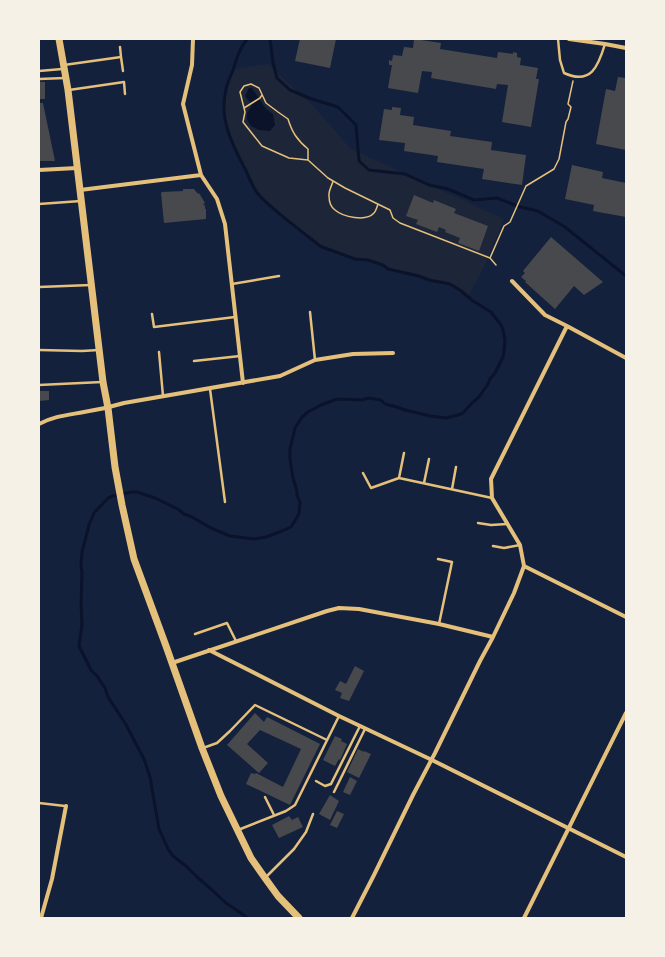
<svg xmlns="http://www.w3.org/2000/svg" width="665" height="957" font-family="'Source Sans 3',sans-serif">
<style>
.green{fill:#1d2539}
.water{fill:#0b132b}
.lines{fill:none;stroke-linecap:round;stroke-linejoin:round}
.stream{stroke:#0b132b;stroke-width:3}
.building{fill:#48494c}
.path{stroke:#e5c07b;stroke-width:1.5}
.service{stroke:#e5c07b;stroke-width:2.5}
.minor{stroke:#e5c07b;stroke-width:4}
.secondary{stroke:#e5c07b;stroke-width:7}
</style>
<rect width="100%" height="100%" fill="#14213d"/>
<!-- green -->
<path class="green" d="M268,64L314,107L351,149L504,219L485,265L468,297L460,290L450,284L429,280L419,276L388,269L383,265L368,260L355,259L325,248L320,246L271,207L259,195L253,186L243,165L240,160L234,146L230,140L226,126L224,114V98L227,84L234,69Z"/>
<!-- water -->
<path class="water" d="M249,88H252L266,109L273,114L275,125L270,131L259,130L251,126L247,119V113L252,105L245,96Z"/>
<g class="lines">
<!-- stream -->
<path class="stream" d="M247,39C240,48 236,59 233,70C231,76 227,83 226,90C219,117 231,142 243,165C249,175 251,186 259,195C273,210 290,222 306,235C310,238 315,242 320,246L325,248L355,259L368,260L383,265L388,269L419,276L429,280L450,284L460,290L473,301L491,312L501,325L503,330L505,340L504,351L503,357L495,373L490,379L488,384L479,397L472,403L463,413L458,415L446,418L430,416L414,412L405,410L397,407L385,404L381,400L369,398L362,400L337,399L321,405L308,412L302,417L295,428L290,449V459L293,478L297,491V495L300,502L299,514L291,527L282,531L266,537L254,539L230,536L211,528L192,517L184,514L178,509L155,498L137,492H132L113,496L108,498L94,513L89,525L82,552L81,566L82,572L81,604L82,625L79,646L91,670L97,676L105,688L108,697L125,723L144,759L150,777L159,829L164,840L168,849L173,856L186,866L196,876L212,890L226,903L245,916L247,918
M270,39L273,63L277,78L290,90L309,98L338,107L356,125L359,161L369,170L405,174L429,185L448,189L474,200L497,198L520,207L538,211L565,227L626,276"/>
</g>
<!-- building -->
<path class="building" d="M300,39H336L330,68L295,61Z
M414,39L441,43L440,49L497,58L498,52L513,54V52L517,53V57L521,58L520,65L538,68L536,79H539L531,127L502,122L508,85L497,84L496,89L431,78L432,72L422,71L418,93L388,88L392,65H389V60L392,61L393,55L402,56L404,47L413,48Z
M618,77L626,78V150L596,144L606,89L615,91Z
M39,82H45V99H39Z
M39,103H43L55,161H39Z
M392,107L401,108L400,115L414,117L413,125L451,131L450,136L492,142L491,150L526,155L522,185L482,179L484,169L437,162L438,156L404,151L405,143L379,140L384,109L392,110Z
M572,165L603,172L602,178L626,183V217L593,211L594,205L565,199Z
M183,189H194L198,194L199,193L205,203L203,204L205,206V209H206V219L164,223L161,193L162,192L183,191Z
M414,195L433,203L434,200L456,209L454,213L488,226L479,251L458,243L460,238L445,232L446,230L439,227L437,232L416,224L418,220L406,216Z
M551,237L603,282L584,295L574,286L555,309L525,282L526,281L521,277L525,273L523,271Z
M39,391H49V400L39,401Z
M355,666L364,671L349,701L340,698L342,693L335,690L340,681L346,684Z
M255,713L264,722L267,717L320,744L290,805L246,784L251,773L255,774L256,773L283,787L301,749L260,730L247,744L268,763L259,773L227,745Z
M335,736L342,739L341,741L347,744L340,760L339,759L335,766L323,760Z
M358,749L364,752V751L371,754L359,778L347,772Z
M350,777L357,781L350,795L343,792Z
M330,795L339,801L330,820L319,814Z
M337,811L344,814L337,828L330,825Z
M289,816L292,820L298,817L303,827L279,838L272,825Z"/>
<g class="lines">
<!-- path -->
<path class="path" d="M251,84L259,88L266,103L278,112L288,119C292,132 297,140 308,149V160L289,158L262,146L243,122L245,112L240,92L244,86Z
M244,108L260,98L262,95
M308,160L328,178L345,188L390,210L393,218L400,223L490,258L496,265
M333,181C332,186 328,191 329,196C329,201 331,207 335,210C343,217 366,222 374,213C376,211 377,207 378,204
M490,258L504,226L510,222L526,186L554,169L559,159L566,122L568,119L571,107L568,104L573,81"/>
<!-- service -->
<path class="service" d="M558,39L560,60L564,73C591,85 598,67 605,44
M120,47L121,57
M64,65L121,57L123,71
M39,71L62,69
M39,79L65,78
M69,90L124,82L125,94
M39,204L81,201
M232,284L279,276
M39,287L91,285
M310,312L315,360
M152,314L154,327L235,317
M39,350L82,351L99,350
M159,352L163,396
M194,361L240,356
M39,385L102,382
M210,389L225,502
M363,473L371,488L399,478L492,498
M399,478L404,453
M424,483L429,459
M452,489L456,467
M478,523L491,525L507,524
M493,546L504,548L520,545
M438,559L452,562L439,624
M195,634L227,623L236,641
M203,748L217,743L230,731L255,705L327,740
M316,781L325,786L331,784L360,726
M334,792L365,729
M265,797L274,815
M39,803L65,806
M238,830L286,811L295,805L339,716
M265,878L294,849L306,832L313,814"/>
<!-- minor -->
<path class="minor" d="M193,39L192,65L183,104L201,175L217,199L225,224L243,383
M569,39L605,44L626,48
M39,170L77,168
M80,190L201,175
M512,281L545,315L567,326L626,358
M39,424C54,416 68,415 84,412C98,410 111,407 124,403L280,376L315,360L353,354L393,353
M524,566L626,617
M209,650L339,716L432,760L626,857
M172,663L327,611L339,608L359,609L439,624L493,637
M41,918L52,879L66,806
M352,918L374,875L413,795L435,753L480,661L493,637L514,593L524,566L520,545L492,498L491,479L567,326
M524,918L626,713"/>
<!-- secondary -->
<path class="secondary" d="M59,39L68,90L103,382L108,408L115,467L122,505L134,559L166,646L202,748L221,796L251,858L265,878L278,896L299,918"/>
</g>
<!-- border -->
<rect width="665" height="957" fill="none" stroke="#f6f1e7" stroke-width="80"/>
</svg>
